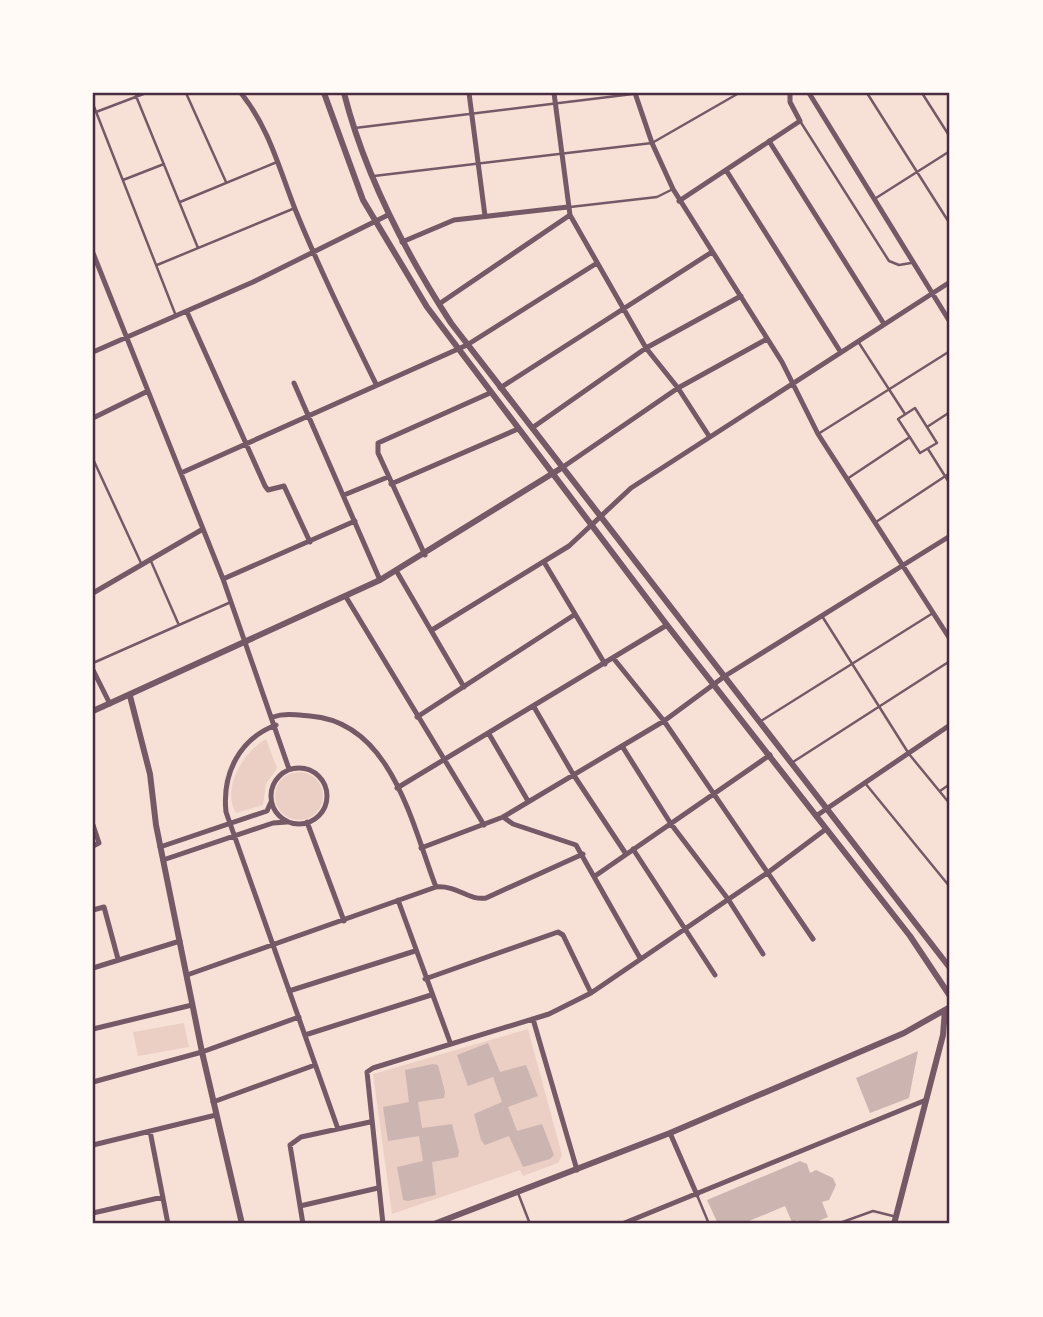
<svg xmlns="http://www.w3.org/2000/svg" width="1043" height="1317" font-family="'Sofia Sans Condensed',sans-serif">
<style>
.green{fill:#ebcfc5}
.building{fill:#ccb4b1}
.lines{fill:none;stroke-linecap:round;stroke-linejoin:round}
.service{stroke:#755966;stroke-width:2.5}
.minor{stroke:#755966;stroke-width:5}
.tertiary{stroke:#755966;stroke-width:6}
.neatline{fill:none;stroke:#4a2c40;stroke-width:2.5}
</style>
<rect width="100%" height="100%" fill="#f7e1d7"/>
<!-- green -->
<path class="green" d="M266,739L277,768L266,784L263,805L236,813C221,788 244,751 266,739Z
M275 796a24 24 0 1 1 48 0a24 24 0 1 1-48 0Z
M184,1023L189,1047L138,1056L133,1032Z
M528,1029L562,1155L558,1163L523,1176L520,1170L392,1214L373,1074Z"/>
<!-- building -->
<path class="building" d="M488,1043L500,1072L526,1065L538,1096L508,1107L517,1131L542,1124L554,1155L550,1159L523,1167L509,1136L485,1145L481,1140L474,1114L502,1102L493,1077L468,1086L457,1055Z
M918,1051L909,1098L870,1113L856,1078Z
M433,1064L438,1065L445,1092L444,1098L418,1102L422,1128L452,1124L459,1152L458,1157L432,1162L436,1195L408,1201L403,1200L397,1167L423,1161L419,1136L388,1141L383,1107L409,1102L405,1070Z
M800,1161L807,1164L810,1173L816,1170L833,1178L836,1185L829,1200L822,1202L828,1217L811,1224H800L798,1220L792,1222L785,1206L742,1224H718L707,1200Z"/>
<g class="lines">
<!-- service -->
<path class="service" d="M186,93L226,182
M867,93L950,224
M922,93L950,137
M136,96L198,248
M93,104L176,316
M96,112L146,93
M800,121L889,261L899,265L911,263
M355,128L633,94
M374,176L652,143L739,93
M123,180L164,164
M876,198L950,151
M180,202L277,162
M570,207L657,197L673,189
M157,265L295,208
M859,343L905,414
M915,408L937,443L920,453L898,419Z
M927,427L950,412
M818,434L950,351
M928,449L950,484
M93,459L141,563
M847,479L910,437
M876,522L950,473
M150,559L178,623
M822,616L909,754L950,804
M93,663L231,602
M761,721L933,613
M793,762L950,661
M865,783L950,887
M940,791L950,784
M518,1193L530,1224
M697,1195L709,1224
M837,1224L873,1211L893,1216"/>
<!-- minor -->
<path class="minor" d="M241,93C269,128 279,168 295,209C319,268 348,327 376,384
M469,93L485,216
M554,93L570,215L646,348L678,388L709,436
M635,93L652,143L673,189L782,362L818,434L950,639
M809,93L950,322
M769,141L884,324
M726,170L840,351
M679,201L800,121L790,102V93
M402,242L454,220L568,207
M93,253L223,579L289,769
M439,304L570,215
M187,312L265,486L268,490L284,486L310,542
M93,352L253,282L388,215
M294,383L380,580
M500,388L712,252
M93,418L148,391
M532,428L646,348L741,296
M563,467L678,388L767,339
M181,473L467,345L597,263
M391,484L518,429
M344,495L388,477
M425,555L378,453V443L490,393
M544,562L605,664
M397,572L464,687
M223,579L355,521
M93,593L203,529
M346,597L484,825
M432,630L569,546L631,488L950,282
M614,659L664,721L813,939
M93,670L110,704
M534,707L573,774L626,854
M273,717C285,713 297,715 310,716C392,722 412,825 436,887
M417,717L574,615
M276,725C239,739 222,774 226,812L338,1129
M489,734L528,801
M622,746L671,824L728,899L763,954
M271 796a28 28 0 1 1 56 0a28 28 0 1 1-56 0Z
M397,788L667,625
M816,816L950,725
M503,817L513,824L576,845L640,958
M307,822L344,921
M93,825L99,843L93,846
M160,847L267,811L271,802
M421,848L503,817L622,746L664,721L725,676L950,536
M633,849L715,975
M163,860L273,823L287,822
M595,876L770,755
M398,900L450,1042
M93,910L104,907L118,959
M93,968L180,941
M187,975L436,887C457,885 469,901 486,898L583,854
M425,979L558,932L563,935L591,993
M289,991L415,951
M533,1019L577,1170
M93,1029L192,1005
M305,1035L431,995
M93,1082L202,1052L299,1017
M213,1102L315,1065
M150,1131L168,1224
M670,1133L697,1195
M93,1145L216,1115
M300,1206L378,1188
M93,1213L163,1197
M303,1224L290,1145L301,1137L370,1122
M383,1224L367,1072L373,1068L549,1014L591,993L770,871L826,829
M622,1224L926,1100"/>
<!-- tertiary -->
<path class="tertiary" d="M324,93L363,200L427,307L667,625L910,936L950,996
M344,93C365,176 405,252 451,323L950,968
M130,696L150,774L156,825L202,1052L242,1224
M93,711L380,580L563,467
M434,1224L670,1133L904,1033L950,1007
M894,1224L943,1035L945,1010"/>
</g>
<!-- border -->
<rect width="1043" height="1317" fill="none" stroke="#fffaf5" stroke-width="189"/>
<rect x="94" y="94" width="854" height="1128" class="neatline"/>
</svg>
